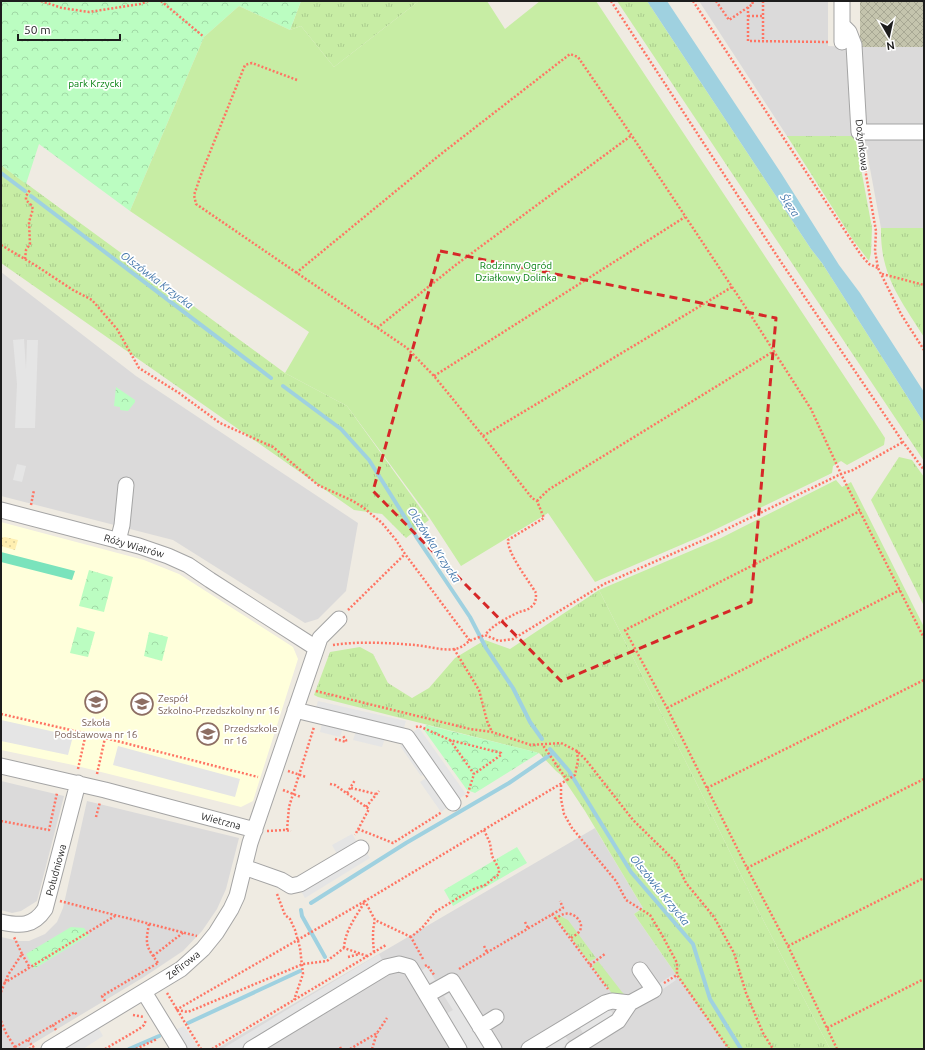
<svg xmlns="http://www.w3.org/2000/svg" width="925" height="1050" font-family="Ubuntu,sans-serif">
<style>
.residential{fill:#dbdada}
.education{fill:#ffffdb}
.construction{fill:url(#construction-cross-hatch)}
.grass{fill:url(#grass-tufts)}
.sand{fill:url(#sand-dots)}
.park{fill:url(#park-crowns)}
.garden{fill:#c7eda4}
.pitch{fill:#7ae3bc}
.parking{fill:#e5e5e5}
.water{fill:#9fd1e0}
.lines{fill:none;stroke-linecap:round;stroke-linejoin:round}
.stream{stroke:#9fd1e0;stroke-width:4}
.minor-casing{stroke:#a4a4a4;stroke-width:17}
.path{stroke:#ff7463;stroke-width:2.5;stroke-dasharray:2 2;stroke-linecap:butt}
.minor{stroke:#fff;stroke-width:15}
.marked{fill:none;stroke:#d62828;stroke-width:3;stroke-dasharray:8 5;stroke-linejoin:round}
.labels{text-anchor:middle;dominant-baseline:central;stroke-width:3.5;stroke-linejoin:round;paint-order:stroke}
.park-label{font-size:10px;fill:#058110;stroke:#fff}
.street-label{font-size:10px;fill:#1d1d1d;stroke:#fff}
.education-label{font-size:10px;fill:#785e54;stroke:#fff;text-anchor:start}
.water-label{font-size:11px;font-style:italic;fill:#4175aa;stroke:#fff}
</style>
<defs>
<pattern id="construction-cross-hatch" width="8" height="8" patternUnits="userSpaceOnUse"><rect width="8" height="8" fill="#c4c4ad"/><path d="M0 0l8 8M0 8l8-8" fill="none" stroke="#a8a894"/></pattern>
<pattern id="grass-tufts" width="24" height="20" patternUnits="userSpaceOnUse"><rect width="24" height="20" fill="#c7eda4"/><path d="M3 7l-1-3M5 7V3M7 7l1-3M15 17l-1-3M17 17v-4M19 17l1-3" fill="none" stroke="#aacb8d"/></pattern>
<pattern id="sand-dots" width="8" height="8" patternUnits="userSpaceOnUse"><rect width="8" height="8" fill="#ffefb0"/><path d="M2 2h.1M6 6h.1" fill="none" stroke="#dacc97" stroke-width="1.8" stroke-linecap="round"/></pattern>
<pattern id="park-crowns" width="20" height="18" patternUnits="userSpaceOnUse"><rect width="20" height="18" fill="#bbfdc1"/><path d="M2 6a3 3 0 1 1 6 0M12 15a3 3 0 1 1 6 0" fill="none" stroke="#a0d8a5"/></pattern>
</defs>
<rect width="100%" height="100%" fill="#efebe2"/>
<!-- residential -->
<path class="residential" d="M699,1H828V46L851,47L855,136H787Z
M860,47H924V127L864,126Z
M864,136H924V228H881Z
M1,272L136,376L358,523L346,591L318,619L305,623L173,540L1,496Z
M1,781L64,796L37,901L21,911L12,913L1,910Z
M87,801L239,838L226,889L217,909L202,931L183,951L144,977L24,1049H1V937L19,941H29L45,934L57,922L63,908Z
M595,828L643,908L634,914L728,1049H216Z"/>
<!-- education -->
<path class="education" d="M1,522L144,560L179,574L293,647L298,659L253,801L241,807L73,765L1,750Z"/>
<!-- construction -->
<path class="construction" d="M860,1H924V47H860Z"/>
<!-- grass -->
<path class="grass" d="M301,1H419L334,67L301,26L290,30Z
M617,1H647L811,249L822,263L924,423V461Z
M787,136H855L872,228L871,253L869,261L853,240Z
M1,165L285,373L347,406L429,520L406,538L382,514L354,510L1,263Z
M881,228H924V337C900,299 880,275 881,228Z
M899,457L912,460L924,477V606L871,500Z
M599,590L695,780L758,910L830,1049H728L634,914L643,908L585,811L561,775L556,771L539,753L318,697L314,695L330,652L360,647L373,654L388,683L412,698L429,688L455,658L485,640L510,649Z
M554,915L560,916L568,920L596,958L589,962Z
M598,961L622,992L626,996L613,995L592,966Z"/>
<!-- sand -->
<path class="sand" d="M5,537L18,540L15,550L1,546V538Z"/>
<!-- park -->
<path class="park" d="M1,1H301L290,30L239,6L204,37L130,211L39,144L26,184L1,165Z
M116,387L135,400V402L128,411L120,410V407L114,406Z
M89,570L113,577L104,612L79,606Z
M77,627L95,632L88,657L70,653Z
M149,632L168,637L162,661L144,656Z
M426,725L539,753L475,793L467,790L424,730Z
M517,847L527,863L453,906L444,890Z
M71,927L84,928L89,935L34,969L26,954Z"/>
<!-- garden -->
<path class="garden" d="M419,1H487L505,29L540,1H596L874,421L885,438L884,445L847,465L841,461L833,466L832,473L704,535L595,582L548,513L461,566L429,517L347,406L285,373L309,332L130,211L204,37L239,6L290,30L301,26L334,67Z
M836,480L842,487L851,482L924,627V1049H830L758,910L695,780L599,590L721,538Z"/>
<!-- pitch -->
<path class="pitch" d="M1,552L75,571L72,580L1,562Z"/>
<!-- parking -->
<path class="parking" d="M24,339L26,369L27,340H38L35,428H15L17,384L13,340Z
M17,464L26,466L22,482L13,480Z
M318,701L406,721L403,731L411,733L419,728L466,794L441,812L420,782L428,777L426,773L421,776L400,746L404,743L385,738L382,747L353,740L356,731L343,728L340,737L320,732L322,723L312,721Z
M1,720L73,736L68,755L1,741Z
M118,746L240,779L235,797L113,765Z
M352,834L357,842L359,841L370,858L305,898L295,881L337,854L332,845Z
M379,954L384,963L242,1049H222Z
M427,967L435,980L426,985L419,972Z
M672,975L676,980L663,989L660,983Z
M453,991L489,1049H464L444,1015L453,1010L444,996Z
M609,1007L614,1016L584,1035L579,1026Z
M184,1026L199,1049H187L175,1030Z
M98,1027L103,1036L83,1049H61Z
M564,1035L570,1043L560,1049H540Z"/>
<!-- water -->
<path class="water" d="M647,1H667L781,173L839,265L860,293L924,392V423L822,263L811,249Z"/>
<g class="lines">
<!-- stream -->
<path class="stream" d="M1,173L25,191
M31,196L271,378
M283,386L341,429L369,460L406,519L417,538L470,617L486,648L513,688L530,722L542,739
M550,749L569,771L631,872L693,944L710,999L741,1049
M311,903L406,843L509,783L553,753
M301,910L302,916L325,957
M188,1023L300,971
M129,1049L159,1036"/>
<!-- minor casing -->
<g class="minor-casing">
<path id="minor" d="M842,25L849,32L854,45L859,132H924
M842,42V1
M1,510L139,546L168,556L188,565L210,580L316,648
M118,541L122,525L126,485
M295,710L407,737L453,803
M1,766L105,790L255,830
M244,867L281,880L291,886L300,884L361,848
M1,922C20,926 33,927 45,909L78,783
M144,992L179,1049
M427,995L452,981L494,1049
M480,1027L496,1017
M49,1049L181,969L203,949L216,933L231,909L237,896L250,843L320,638L339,619
M251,1049L386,967L399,964L410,967L459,1049
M529,1049L605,1003L612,1001L630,1003
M573,1049L618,1021L630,1003L654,990L640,970"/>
</g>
<!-- path -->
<path class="path" d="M41,1L62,8L89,12L140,4L148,1
M161,1L204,37
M611,1L781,262L903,442L924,470
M693,1L861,255L869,264L878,268
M716,1L729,20L753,4L752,1
M763,1V41
M748,7V41L829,42
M748,16H763
M297,80L252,63L245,65L202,172L194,195L196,204L407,348L434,376L483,436L532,498L537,501L544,518L508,540C507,553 529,581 536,593C536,598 536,604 531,607C528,610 523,611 519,612C507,618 494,624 485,635
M861,146L876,231L875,251L878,268L901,314L924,350
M1,245L35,265L73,290L92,300L117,329L139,368L179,393L220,423L273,447L318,485L353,501L364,508L382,523L396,540L405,554L470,641
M25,259L26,250L30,244L29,222L33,209L31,205L26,200V196L30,190
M296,273L441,154L570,54L578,57L630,133L748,311L811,409L841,474L924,638
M882,274L924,285
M377,328L457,264L632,135
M434,376L685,217
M483,436L732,287
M537,501L548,490L774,351
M31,505L34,490
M348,610L405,554
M333,645C359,641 389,643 415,645C428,646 442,651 455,649C461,648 464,645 468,642C473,639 480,637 485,635L499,641L513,639L604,584L706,539L841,474L853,470L903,442
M454,649L479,690L487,721L492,732
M316,691L470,729L492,732L531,745L561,743L577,751L586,760L633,820L676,862L686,883L714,917L734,953L746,993L763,1033L773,1049
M667,708L900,590
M1,714L97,736L258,777
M416,727L419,726L450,740L501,753V755L474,774
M335,739L346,742V740L343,736
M450,740L474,774L467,796L465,797
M78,769L86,733
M288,771L306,777
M97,774L105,738
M567,780L575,775L578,760L577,751
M330,784L335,785L369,809L355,835
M561,785V799L564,814L572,828L616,881L626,900L650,915L662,935L677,963V975L729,1049
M351,788L376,794
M707,788L924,680
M283,790L301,797
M347,793L355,780
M366,807L379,791
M96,817L100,802
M1,821L49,830L57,793
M358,829L393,843L442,812
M287,830L289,807L314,727
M267,831L285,830L291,831
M747,868L924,779
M277,894L285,915L290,919L295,930L300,948L303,974L294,1000
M60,901L197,936
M552,914L608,989
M555,919C558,917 561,915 564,914C574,911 587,924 578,933C576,935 572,937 570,939
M525,922L528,928
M149,924C145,945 146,946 158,963
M411,937L375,920L365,901L567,780L542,744
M484,946L487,952
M788,946L924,878
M344,948C345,931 355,918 364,903
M374,952C373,942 372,931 375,920
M22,954L30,968
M153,956L184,932
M348,957L360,954
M423,959L412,939L411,937L422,928L435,912L458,898L474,889L485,885L499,874V869L492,856L490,843L484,830
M590,965L605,954
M425,966L427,965L435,976
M459,969L563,908L560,901
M4,983L115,916
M664,983L677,975
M1,992L8,975L22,954L14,937
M167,993L201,1049
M105,1001L102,996L158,963
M176,1010L365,901
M177,1010L188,1012L303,964L327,961L344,948L367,956
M133,1015L144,1017
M1,1021L6,1033L16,1049
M827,1028L924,979
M56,1030L53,1025L75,1012L77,1016
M28,1040L33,1047
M15,1047L53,1025
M340,1047L341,1049
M29,1049L36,1045
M105,1049L139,1029L144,1025L146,1020
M136,1049L157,1039
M212,1049L386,945
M350,1049L377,1033L387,1018
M372,1049L377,1033
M837,1049L788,946L747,868L667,708L625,630L860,511"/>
<!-- minor -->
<use href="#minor" class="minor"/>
</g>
<!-- marked area -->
<path class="marked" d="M440,251L776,318L751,602L561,681L373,491Z"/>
<!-- icons -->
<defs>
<g id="school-ring" transform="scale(1.15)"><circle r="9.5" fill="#fff" stroke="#8d6e63" stroke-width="1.5"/><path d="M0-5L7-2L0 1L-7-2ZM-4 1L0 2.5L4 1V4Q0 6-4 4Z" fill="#8d6e63"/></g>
</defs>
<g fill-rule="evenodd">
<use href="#school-ring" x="96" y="702"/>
<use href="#school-ring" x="142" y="704"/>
<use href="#school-ring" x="208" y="734"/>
</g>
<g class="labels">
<!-- park labels -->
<g class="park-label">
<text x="95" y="83">park Krzycki</text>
<text x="516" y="265">Rodzinny Ogród<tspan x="516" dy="12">Działkowy Dolinka</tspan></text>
</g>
<!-- street labels -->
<g class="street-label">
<text transform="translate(862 145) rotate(83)">Dożynkowa</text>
<text transform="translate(134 546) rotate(16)">Róży Wiatrów</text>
<text transform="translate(221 821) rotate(15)">Wietrzna</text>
<text transform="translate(56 870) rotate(-75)">Południowa</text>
<text transform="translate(183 965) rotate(-38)">Zefirowa</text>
</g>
<!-- education labels -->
<g class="education-label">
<text x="158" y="698">Zespół<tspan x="158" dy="12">Szkolno-Przedszkolny nr 16</tspan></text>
<text x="96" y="722" text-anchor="middle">Szkoła<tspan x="96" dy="12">Podstawowa nr 16</tspan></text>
<text x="224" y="728">Przedszkole<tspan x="224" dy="12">nr 16</tspan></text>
</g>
<!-- water labels -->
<g class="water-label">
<text transform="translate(790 205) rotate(57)">Ślęza</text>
<text transform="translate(157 280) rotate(37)">Olszówka Krzycka</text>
<text transform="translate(434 545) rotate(57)">Olszówka Krzycka</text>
<text transform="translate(660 890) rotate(51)">Olszówka Krzycka</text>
</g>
</g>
<!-- border -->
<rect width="925" height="1050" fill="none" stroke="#1d1d1d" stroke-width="4"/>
<!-- north arrow -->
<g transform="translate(889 36) rotate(171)" stroke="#ffffff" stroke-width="3" paint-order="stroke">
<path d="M0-3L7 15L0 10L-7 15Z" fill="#1d1d1d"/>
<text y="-6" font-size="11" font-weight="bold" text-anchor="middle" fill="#1d1d1d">N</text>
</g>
<!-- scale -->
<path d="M18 34v6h102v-6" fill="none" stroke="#1d1d1d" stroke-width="2"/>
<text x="24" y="34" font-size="12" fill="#1d1d1d" stroke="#ffffff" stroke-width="3" paint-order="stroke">50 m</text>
</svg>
